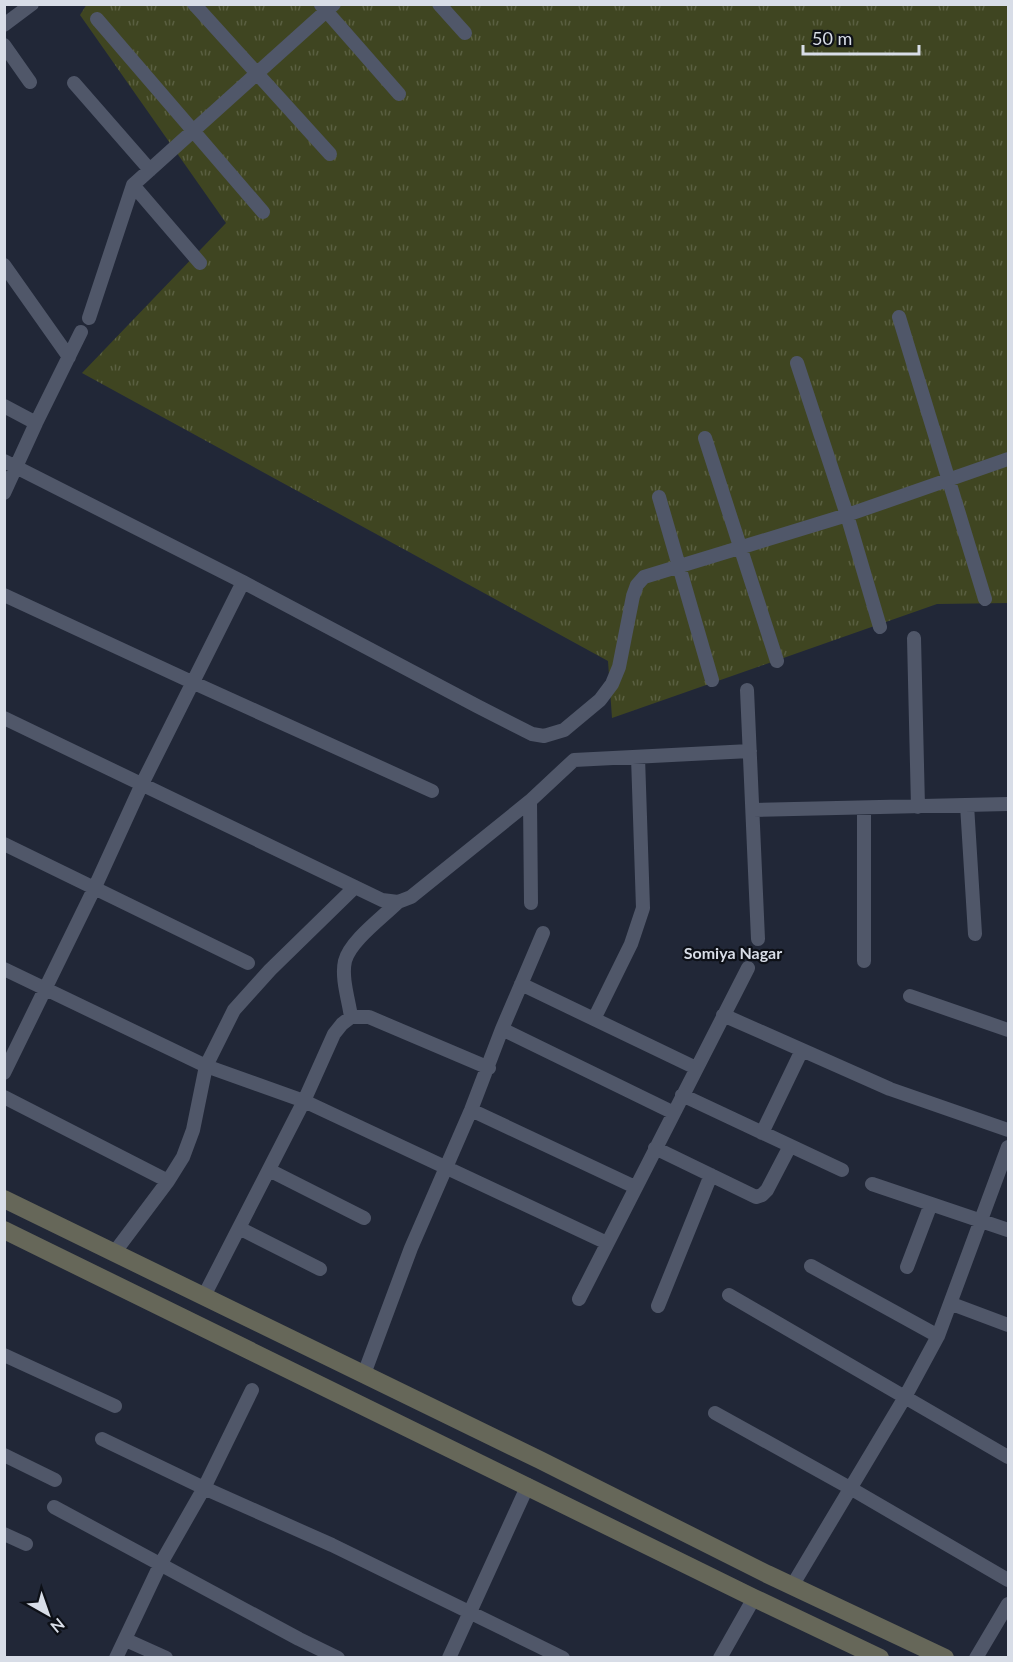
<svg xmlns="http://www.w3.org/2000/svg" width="1013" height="1662" font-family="Lato,sans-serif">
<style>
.grass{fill:url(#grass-tufts)}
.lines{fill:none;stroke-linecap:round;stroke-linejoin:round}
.minor{stroke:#505769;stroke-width:14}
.secondary{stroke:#666759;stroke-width:18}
.labels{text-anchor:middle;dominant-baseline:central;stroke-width:4.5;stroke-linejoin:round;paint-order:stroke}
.neighbourhood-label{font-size:16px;font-weight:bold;fill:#d8dde7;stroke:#0d1017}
</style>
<defs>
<pattern id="grass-tufts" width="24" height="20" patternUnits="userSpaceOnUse" patternTransform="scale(1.5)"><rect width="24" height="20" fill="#3f4521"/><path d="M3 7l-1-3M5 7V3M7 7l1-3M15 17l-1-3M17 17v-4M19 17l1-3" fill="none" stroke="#5a5f41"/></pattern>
</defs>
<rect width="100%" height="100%" fill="#212737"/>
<!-- grass -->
<path class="grass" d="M87,4L1008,5V603L937,604L612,718L608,661L82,373L226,223L80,15Z"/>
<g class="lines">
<!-- minor -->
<path class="minor" d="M194,4L330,154
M439,4L465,33
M321,5L399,94
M97,19L263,212
M4,25L32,4
M4,45L30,82
M74,83L150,170
M133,185L200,263
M4,265L69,357
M899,317L985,599
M89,318L133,185L334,4
M797,363L847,515L880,627
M4,406L36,423
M705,438L777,661
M4,461L243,582L477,706L532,734L544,736L564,730L600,700L612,684L619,667L633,596L637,585L644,577L847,515L1008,459
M4,493L36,423L81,332
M659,497L712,680
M4,595L194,683L432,791
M914,638L918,807
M747,690L758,939
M4,718L382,900L398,902L411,897L530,801
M967,805L975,934
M753,810L1008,804
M4,844L248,963
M531,903L530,801L574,760L750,751
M864,961V808
M4,969L206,1066L304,1101L607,1243
M521,984L696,1068
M910,996L1008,1030
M723,1015L890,1089L1008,1130
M351,1017C349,1001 341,978 345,961C350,941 383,917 398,902
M594,1019L631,944L643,908L638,757
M502,1029L672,1112
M4,1073L94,889L142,784L243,582
M682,1095L842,1170
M4,1097L168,1181
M471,1110L635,1187
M762,1133L802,1050
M655,1148L756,1197L762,1195L767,1190L790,1146
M269,1170L364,1218
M872,1184L1008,1230
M239,1228L320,1269
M114,1253L168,1181L183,1157L193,1130L206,1066L234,1010L270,970L355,887
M811,1266L938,1336
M907,1267L931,1204
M729,1295L1008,1457
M204,1296L304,1101L334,1034L342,1024L351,1017H369L489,1068
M579,1299L748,968
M952,1304L1008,1325
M658,1306L711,1175
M4,1355L115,1406
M364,1374L411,1248L471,1110L502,1029L543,933
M715,1413L850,1488L1008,1580
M102,1439L204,1488L332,1545L563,1658
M4,1455L55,1480
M54,1507L299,1639L338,1658
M4,1534L26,1544
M792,1586L905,1397L938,1336L1008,1147
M126,1640L166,1658
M116,1658L160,1565L204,1488L252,1390
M449,1658L528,1485
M720,1658L754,1598
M976,1658L1008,1604"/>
<!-- secondary -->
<path class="secondary" d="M4,1199L540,1460L767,1574L945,1658
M4,1230L754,1598L880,1658"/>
</g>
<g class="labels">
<!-- neighbourhood labels -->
<g class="neighbourhood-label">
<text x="733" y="952">Somiya Nagar</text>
</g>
</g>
<!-- border -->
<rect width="1013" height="1662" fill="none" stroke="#d8dde7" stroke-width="12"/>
<!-- north arrow -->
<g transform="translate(48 1614) rotate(140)" stroke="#0d1017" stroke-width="4.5" paint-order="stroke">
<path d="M0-4.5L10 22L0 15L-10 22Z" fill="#d8dde7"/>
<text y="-9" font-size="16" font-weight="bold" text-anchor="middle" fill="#d8dde7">N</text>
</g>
<!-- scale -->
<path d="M803 45v9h116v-9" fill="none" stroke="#d8dde7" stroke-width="3"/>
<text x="812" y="45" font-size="18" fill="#d8dde7" stroke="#0d1017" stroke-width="4.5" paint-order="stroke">50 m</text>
</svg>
